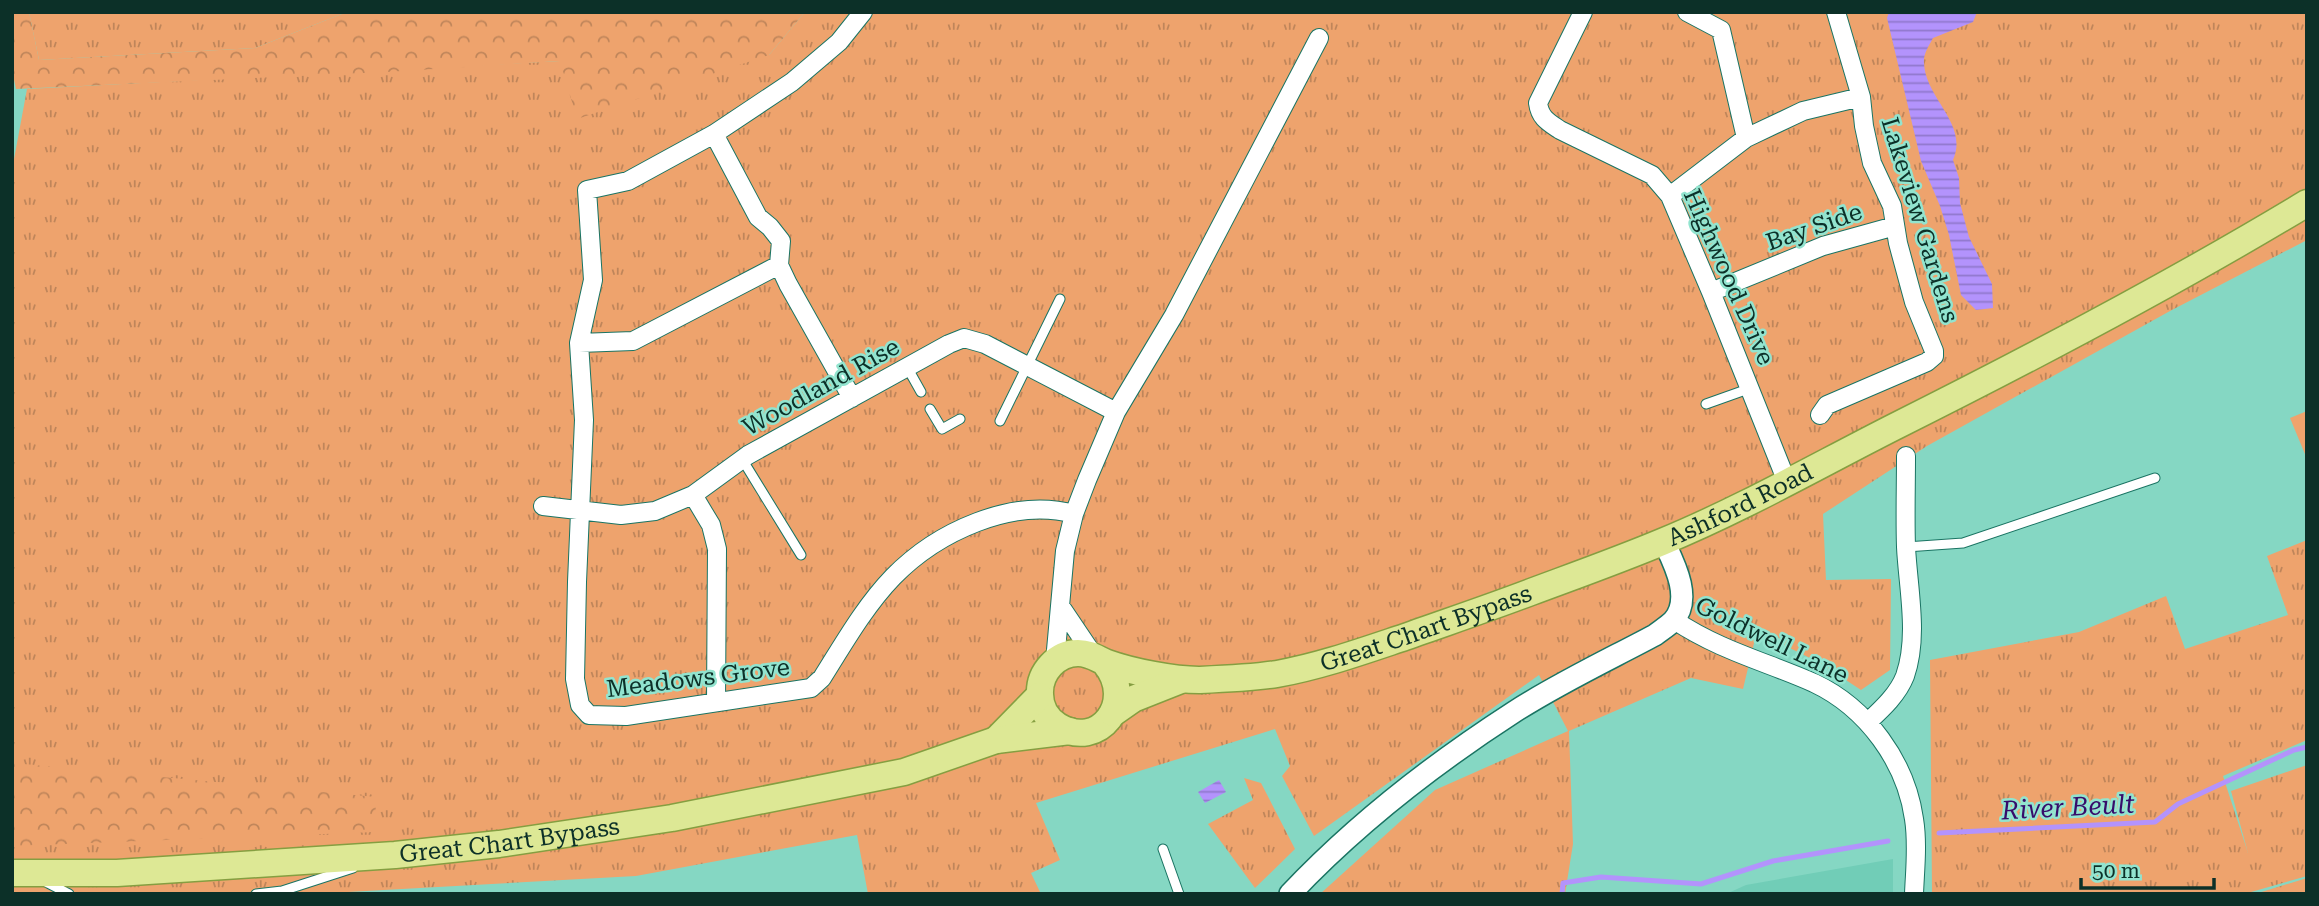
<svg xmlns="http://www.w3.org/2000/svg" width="2319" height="906" font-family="'Roboto Serif',serif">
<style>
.built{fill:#71cdb7}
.grass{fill:url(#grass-tufts)}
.forest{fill:url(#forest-crowns)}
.garden{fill:#eea36d}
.water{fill:url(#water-rules)}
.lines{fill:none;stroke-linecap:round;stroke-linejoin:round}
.stream{stroke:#b393fc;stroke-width:5}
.service-casing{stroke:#1a7463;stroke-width:11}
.minor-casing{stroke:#1a7463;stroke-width:20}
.tertiary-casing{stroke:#1a7463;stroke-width:24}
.primary-casing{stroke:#859e41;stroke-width:29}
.service{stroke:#fff;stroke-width:9}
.minor{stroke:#fff;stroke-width:18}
.tertiary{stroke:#fff;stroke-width:21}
.primary{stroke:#dde895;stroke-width:26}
.labels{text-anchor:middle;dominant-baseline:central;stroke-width:5;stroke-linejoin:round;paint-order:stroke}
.street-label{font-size:24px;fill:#0c3028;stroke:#92e4cf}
.water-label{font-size:26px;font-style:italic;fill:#370c6a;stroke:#92e4cf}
</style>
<defs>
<pattern id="grass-tufts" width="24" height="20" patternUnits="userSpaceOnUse" patternTransform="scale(1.75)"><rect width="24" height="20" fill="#eea36d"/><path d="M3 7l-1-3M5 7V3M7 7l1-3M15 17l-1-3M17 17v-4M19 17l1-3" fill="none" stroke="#bf855a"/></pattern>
<pattern id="forest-crowns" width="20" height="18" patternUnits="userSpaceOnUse" patternTransform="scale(1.75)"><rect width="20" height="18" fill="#eea36d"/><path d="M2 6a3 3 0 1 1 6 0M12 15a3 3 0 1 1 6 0" fill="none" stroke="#bf855a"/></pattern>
<pattern id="water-rules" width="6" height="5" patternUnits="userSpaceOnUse" patternTransform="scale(1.75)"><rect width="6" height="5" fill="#b393fc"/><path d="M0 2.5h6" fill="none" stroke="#9078cc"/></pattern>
</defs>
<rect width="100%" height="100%" fill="#85d7c3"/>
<!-- built -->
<path class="built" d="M1893,859V894H1726L1746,885Z"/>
<!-- grass -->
<path class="grass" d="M29,12H347L255,48L39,60Z
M805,12H2307V240L2170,311L1927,446L1823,514L1826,580L1891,579L1890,670L1861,690L1820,663L1731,619V632L1755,639L1743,689L1691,678L1569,731L1573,844L1565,894H1320L1435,790L1568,731L1539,675L1314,836L1282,776L1290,766L1275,729L1036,803L1060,860L1031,873L1041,894H868L857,835L636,876L312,894H12V170L27,89L560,61L769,55Z
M2307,540V740L2223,776L2248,853L2231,791L2307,765V876L2244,894H1932L1930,660L2079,632L2166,596L2185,649L2288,615L2267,556Z
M1244,778L1261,783L1295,849L1255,888L1208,824L1253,800Z
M2307,878V894H2255Z"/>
<!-- forest -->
<path class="forest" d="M12,12H29L39,60L255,48L347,12H805L769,55L577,119L560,61L386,72L16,89L12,70Z
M12,763L376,797L375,832L12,846Z"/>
<!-- garden -->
<path class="garden" d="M2307,411V459L2290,418Z"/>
<!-- water -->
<path class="water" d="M1889,12H1977L1973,22L1933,38C1929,46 1923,54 1924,63C1925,98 1969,124 1953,160L1959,178L1960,203L1969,237L1992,284L1993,308L1976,310L1961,295L1949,235L1940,206L1921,161L1887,18Z
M1219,780L1226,792L1205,803L1198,792Z"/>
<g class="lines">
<!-- stream -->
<path class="stream" d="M1939,833L2155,822L2178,804L2294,750L2307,747
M1562,894L1563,883L1601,877L1701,884L1773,861L1888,841"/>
<!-- service casing -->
<g class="service-casing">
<path id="service" d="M907,367L921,392
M1706,404L1751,388
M930,409L942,429L960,419
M1000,421L1060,299
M742,459L801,555
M1906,547L1963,543L2155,478
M1163,849L1179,894
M46,882L69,894
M256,894L282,891L353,868"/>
</g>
<!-- minor casing -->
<g class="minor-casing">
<path id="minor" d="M863,12L839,42L792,82L714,134L628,181L587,190L593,280L579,343L584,420L577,582L575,679L580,705L589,715L626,716L811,688L822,678C844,643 865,606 893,577C937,532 1012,497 1074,514
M1583,12L1538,103C1540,118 1548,122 1560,130L1652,175L1670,196L1711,292L1787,482
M1687,12L1721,30L1746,138
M714,134L758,217L770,227L781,241L779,265L788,284L852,398
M1670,196L1746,138L1803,111L1861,97
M1711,292L1823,246L1895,226
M579,343L633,341L779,265
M1820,415L1827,405L1927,362L1934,356V351L1914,302L1898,243L1892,206L1872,163L1864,126L1861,97L1836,12
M693,495L711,525L717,549L716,702
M543,506L621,515L655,511L693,495L748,455L949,344L964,338L985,344L1116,412
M1061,607L1094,656
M1674,620C1721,651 1764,661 1814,683C1867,708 1906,762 1914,819C1918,844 1915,869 1914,894
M1055,661L1065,551L1074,514L1087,480L1116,412L1174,315L1319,38
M1869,721C1883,708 1898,694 1905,676C1919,636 1908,588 1906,547C1905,517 1906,487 1906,456"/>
</g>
<!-- tertiary casing -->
<g class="tertiary-casing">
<path id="tertiary" d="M1290,894C1357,823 1432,765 1514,712C1559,683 1608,660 1655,635C1660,631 1668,626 1673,621C1693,599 1674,563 1664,542"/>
</g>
<!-- primary casing -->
<g class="primary-casing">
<g id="primary">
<path id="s1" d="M1105,663C1137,702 1099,751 1058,726C1047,719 1040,707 1040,694C1039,672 1057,653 1078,653C1090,653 1097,659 1107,663C1132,672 1174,680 1199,680C1225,679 1252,678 1277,674C1321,666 1363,651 1405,637C1447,622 1489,608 1531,592C1574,576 1619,560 1662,542C1742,509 1817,466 1894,427C2034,357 2173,284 2307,203"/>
<path d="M1113,713L1133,699L1181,680"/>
<path d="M996,740L1039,696"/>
<path id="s2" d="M12,873H117L395,855L499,844L672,818L904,772L996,740L1070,731"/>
</g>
</g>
<!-- service -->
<use href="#service" class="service"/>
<!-- minor -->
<use href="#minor" class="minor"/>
<!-- tertiary -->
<use href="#tertiary" class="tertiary"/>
<!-- primary -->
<use href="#primary" class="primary"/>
</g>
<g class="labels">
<!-- street labels -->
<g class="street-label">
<text transform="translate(1920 220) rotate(73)">Lakeview Gardens</text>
<text transform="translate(1814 227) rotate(-19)">Bay Side</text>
<text transform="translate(1729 277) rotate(66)">Highwood Drive</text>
<text transform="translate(821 387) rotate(-29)">Woodland Rise</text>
<text stroke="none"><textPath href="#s1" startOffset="914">Ashford Road</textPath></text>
<text stroke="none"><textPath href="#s1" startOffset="576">Great Chart Bypass</textPath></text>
<text transform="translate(1772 640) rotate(26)">Goldwell Lane</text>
<text transform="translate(698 678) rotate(-7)">Meadows Grove</text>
<text stroke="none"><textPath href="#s2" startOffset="499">Great Chart Bypass</textPath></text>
</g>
<!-- water labels -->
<g class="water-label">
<text transform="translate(2068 807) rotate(-3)">River Beult</text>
</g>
</g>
<!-- border -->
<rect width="2319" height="906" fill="none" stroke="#0c3028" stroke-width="28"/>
<!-- scale -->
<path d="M2081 878v10h133v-10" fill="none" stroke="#0c3028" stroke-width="3.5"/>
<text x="2092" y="878" font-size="21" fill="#0c3028" stroke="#92e4cf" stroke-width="5" paint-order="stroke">50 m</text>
</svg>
